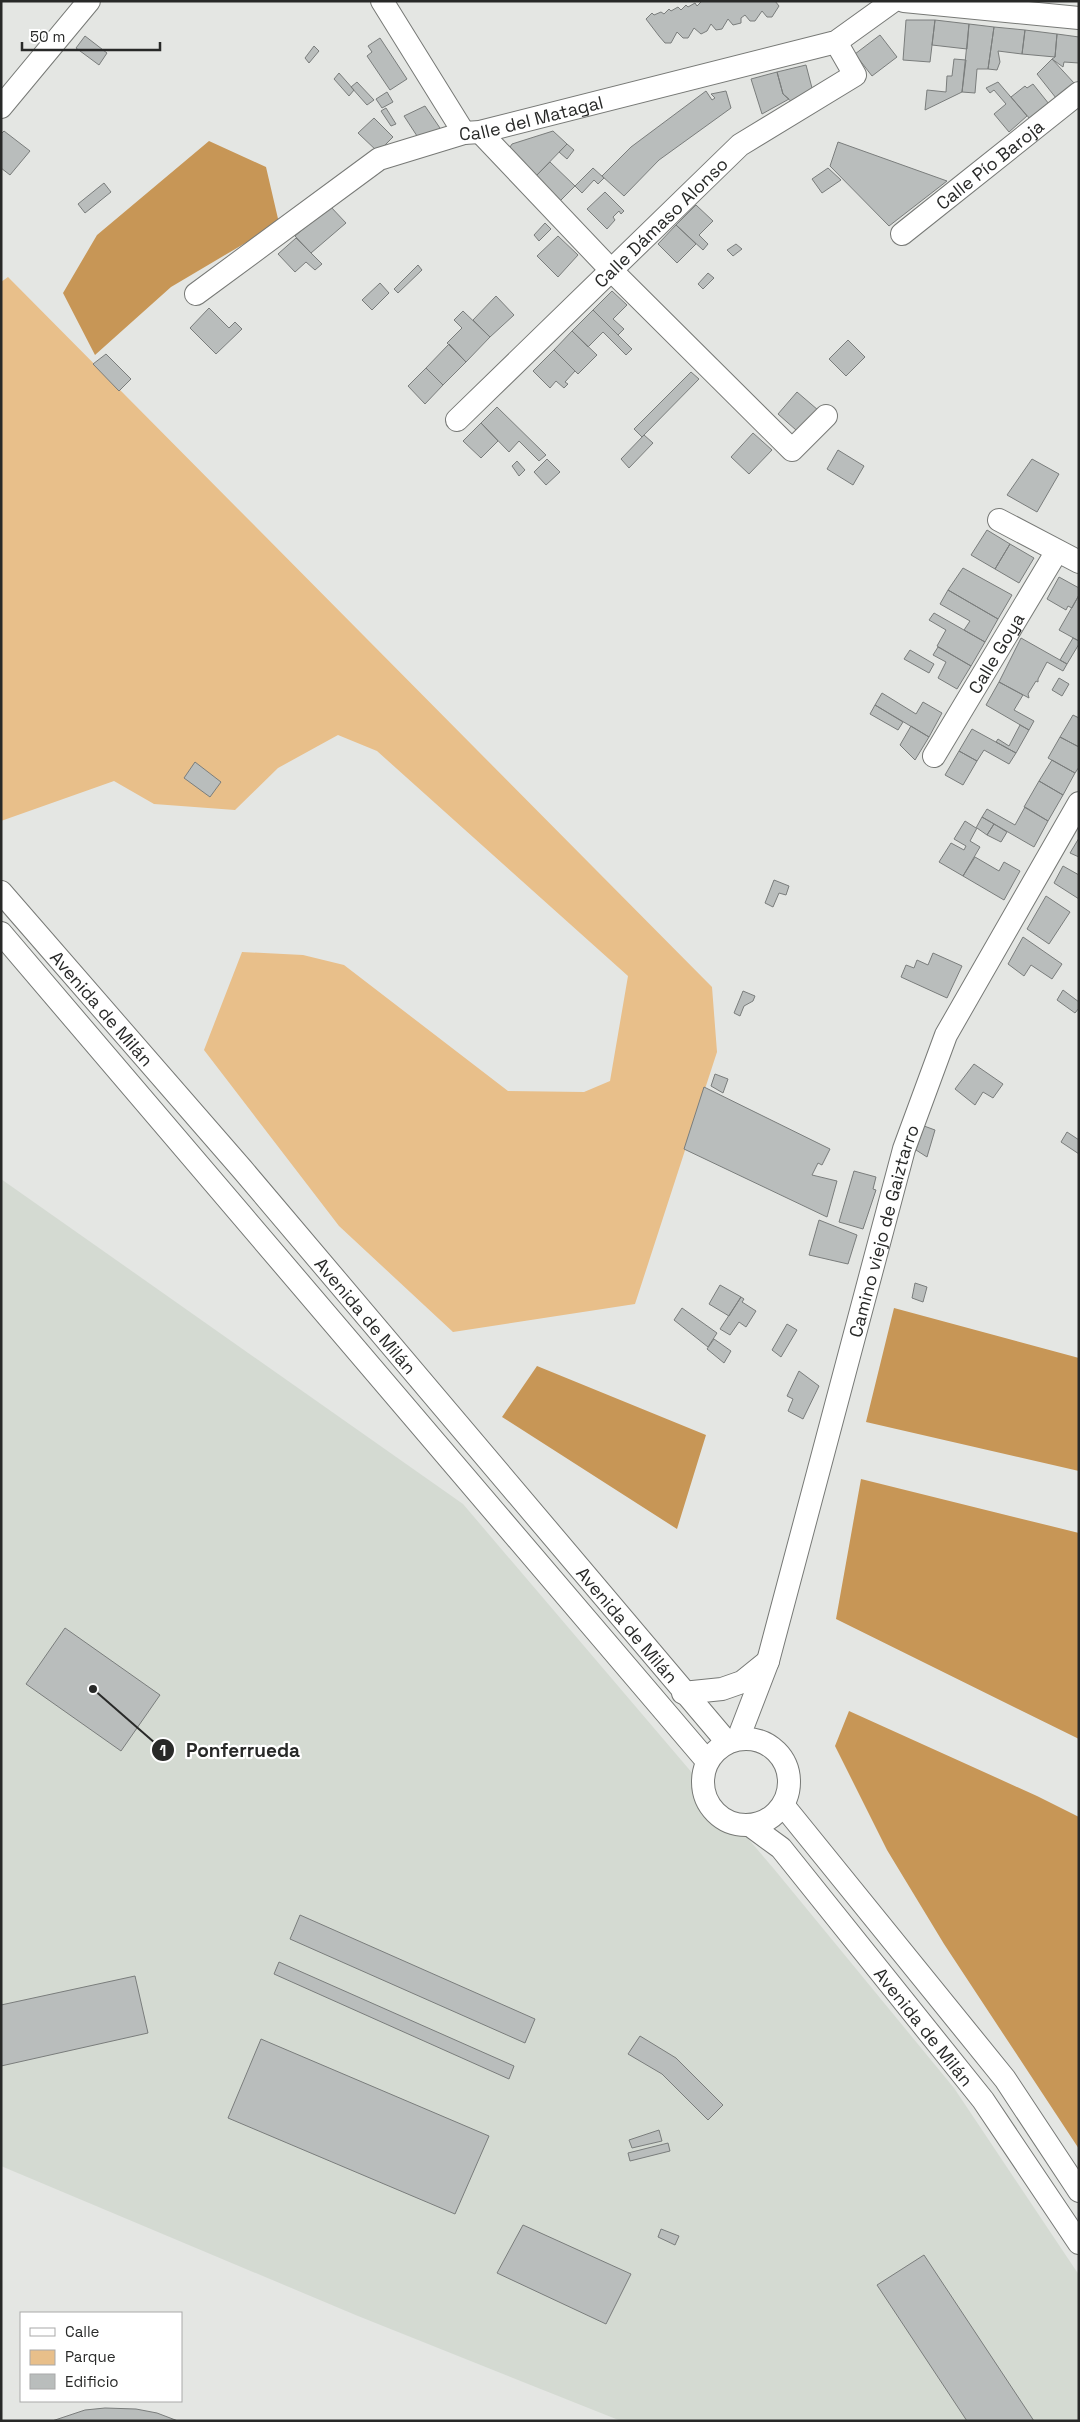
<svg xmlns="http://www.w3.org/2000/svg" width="1080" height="2422" font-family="'Space Grotesk',sans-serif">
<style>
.built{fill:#d4dad2}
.green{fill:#e8bf8a}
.forest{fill:#c79656}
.building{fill:#b9bdbc;stroke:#7a7d7c}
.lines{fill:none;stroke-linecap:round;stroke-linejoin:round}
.minor-casing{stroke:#777976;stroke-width:24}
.minor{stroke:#fff;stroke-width:22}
.labels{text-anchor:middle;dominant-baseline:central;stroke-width:4.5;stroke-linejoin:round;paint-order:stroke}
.street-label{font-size:18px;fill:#282928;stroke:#fff}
.leader{fill:none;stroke:#282928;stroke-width:2}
.callout-dot{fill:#282928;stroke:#fff;stroke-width:2}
.mark-label{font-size:15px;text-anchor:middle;font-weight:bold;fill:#fff}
.callout-label{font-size:19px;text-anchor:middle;font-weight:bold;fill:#282928;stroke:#fff;stroke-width:4.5;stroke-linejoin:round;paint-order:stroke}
</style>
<rect width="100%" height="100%" fill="#e4e6e3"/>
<!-- built -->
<path class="built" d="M1,1179L463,1504L774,1869L954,2088L1079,2275V2421H621L358,2316L1,2166Z"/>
<!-- green -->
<path class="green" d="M8,277L712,987L717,1052L635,1304L453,1332L339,1226L204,1050L242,952L303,955L344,965L508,1091L584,1092L610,1081L628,976L377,751L338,735L278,768L235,810L154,804L114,781L1,821V282Z"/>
<!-- forest -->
<path class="forest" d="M209,141L266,167L279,223L171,287L95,355L63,293L97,235Z
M894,1308L1079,1358V1471L866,1422Z
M537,1366L706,1435L677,1529L502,1417Z
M861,1479L1079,1533V1739L836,1619Z
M849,1711L1037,1796L1079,1817V2149L944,1944L887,1850L835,1746Z"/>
<!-- building -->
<path class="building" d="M702,1H775L779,6L772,17H767L762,11L755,21H750L745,15L741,18V23L733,25L728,19L722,29L716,30L711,24L707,31L701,34L694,28L688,38H683L677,32L671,43H665L659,36L646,19L652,13L654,15L661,12L664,14L669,9L671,11L678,7L681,10L686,5L688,7L695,3L697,6Z
M906,20H935L930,62L903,60Z
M935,20L969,24L967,49L932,45Z
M969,24L994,27L988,69H977L975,93L962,92Z
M994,27L1025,30L1022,54L998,51L1000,62L997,70L988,69Z
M1025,30L1057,34L1055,57L1022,54Z
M1057,34L1079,37V63L1064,62L1063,67L1052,59L1055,57Z
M880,35L897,57L872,76L855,54Z
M85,36L107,53L99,65L76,48Z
M380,38L407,79L390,90L367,56L372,52L368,46Z
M314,46L319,51L309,63L305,58Z
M954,59L966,60L962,92L925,110L927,90L946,92L947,76H952Z
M1052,59L1074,83L1056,98L1037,74Z
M806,65L812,88L795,105L783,94L777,72Z
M777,72L783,94L789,99L762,114L751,79Z
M339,73L354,90L349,96L334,79Z
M357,82L374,100L367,105L351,87Z
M998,82L1027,116L1009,132L994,114L1006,104L994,90L990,93L986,88Z
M1033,84L1049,104L1030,119L1011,97L1025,86L1027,88Z
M706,91L712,100L715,98L711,94L726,91L731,108L659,160L624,196L602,176L631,147Z
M387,92L393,102L382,108L376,99Z
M425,106L442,131L419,139L404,116Z
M386,108L396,124L391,126L381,111Z
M374,118L393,137L378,152L358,133Z
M4,131L30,151L10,175L1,168V134Z
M553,131L567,144L535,177L508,150L512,144Z
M838,142L947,181L889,226L830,166Z
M567,144L574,150L567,159L559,152Z
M550,162L575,186L560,201L535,177Z
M593,168L604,178L598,184L594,180L582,193L575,186Z
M828,168L841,180L822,193L812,179Z
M104,183L111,192L85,213L78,204Z
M605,192L624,211L621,214L619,211L613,217L615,220L607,229L587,209Z
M696,205L713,221L699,235L708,244L703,250L676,225Z
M330,206L346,223L311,253L295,236Z
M545,223L551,229L539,241L534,235Z
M676,225L696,244L677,263L658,244Z
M558,236L578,255L558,277L537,256Z
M296,238L322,264L315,270L306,262L295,272L278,254Z
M736,244L742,249L733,256L727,250Z
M418,265L422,270L398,293L394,289Z
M708,273L714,278L703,289L698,284Z
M380,283L389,293L372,310L362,300Z
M612,291L627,305L613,319L624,329L618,335L593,310Z
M496,296L514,315L490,337L473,320Z
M209,308L229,328L235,322L242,329L216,354L190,328Z
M593,310L632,349L626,355L603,332L588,347L572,331Z
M463,311L490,337L466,362L447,343L462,328L454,320Z
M572,331L597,355L578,374L554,350Z
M848,340L865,357L846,376L829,359Z
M449,344L466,362L443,385L426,368Z
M554,350L575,371L565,382L568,384L564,388L556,381L550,388L533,371Z
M106,354L131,379L119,391L93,364Z
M426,368L443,385L425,404L408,386Z
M691,372L699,379L642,437L634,429Z
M797,392L818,410L804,426L802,424L796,430L778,414Z
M497,407L546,455L539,461L519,441L509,452L481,423Z
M481,423L498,441L481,458L463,441Z
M753,433L772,450L749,474L731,457Z
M644,435L653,443L629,468L621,459Z
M838,450L864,466L853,485L827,469Z
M547,459L560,472L546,485L534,472Z
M1032,459L1059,474L1037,512L1007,495Z
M517,461L525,470L519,476L512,466Z
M987,530L1010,544L995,569L971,555Z
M1010,544L1034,558L1019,583L995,569Z
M963,568L1012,595L998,619L948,590Z
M1059,577L1079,588V595L1072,608L1068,606L1066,610L1047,599Z
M948,590L998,619L985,642L964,630L970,621L940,604Z
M1079,595V641L1059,630Z
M934,613L985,642L971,666L937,646L946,630L929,620Z
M1021,638L1067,664L1063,671L1047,662L1038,679V682L1036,681L1028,694L1029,698L999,682Z
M1073,638L1079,641V644L1067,664L1060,660Z
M938,647L971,666L957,689L938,678L946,662L933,655Z
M910,650L934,664L929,673L904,659Z
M1059,678L1069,684L1062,696L1052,690Z
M999,682L1023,695L1014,710L1034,721L1029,730L986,705Z
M882,693L916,714L923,702L942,713L929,737L875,705Z
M875,705L903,722L898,730L870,714Z
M1073,715L1079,718V747L1060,737Z
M1020,725L1029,730L1016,753L996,742L998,739L1009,746Z
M911,726L929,737L915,760L900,745Z
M972,729L1016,753L1009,764L984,750L977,761L959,751Z
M1060,737L1079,747V767L1075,773L1048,758Z
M959,751L977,761L963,785L945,775Z
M1052,760L1075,773L1063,795L1039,781Z
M195,762L221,782L210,797L184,778Z
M1039,781L1063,795L1048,821L1024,807Z
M1025,807L1048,821L1034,847L982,817L987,809L1015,825Z
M982,817L994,824L987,835L977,828L970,841L980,847L963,876L939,862L951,843L964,850L966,846L954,839L965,821L976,828Z
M994,824L1007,832L1001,842L987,835Z
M1079,838V857L1070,853Z
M975,857L999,871L1004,862L1020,871L1004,900L963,876Z
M1063,866L1079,875V899L1054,883Z
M774,880L789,886L786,895L779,893L773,907L765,903Z
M1046,896L1070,912L1049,944L1027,929Z
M1023,937L1062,964L1052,979L1031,965L1024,976L1008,964Z
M933,953L962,966L947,998L901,977L906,965L914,968L917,960L928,965Z
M1063,990L1079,1002V1008L1075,1013L1057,1000Z
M743,991L755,996L753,1001L744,1006L740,1016L734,1013Z
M974,1064L1003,1084L993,1098L983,1092L975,1105L955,1089Z
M715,1074L728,1079L723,1093L711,1086Z
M704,1087L830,1149L822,1165L818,1163L812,1175L837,1181L827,1217L684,1149Z
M924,1126L935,1130L927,1157L916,1150Z
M1067,1132L1079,1140V1154L1061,1142Z
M854,1171L876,1177L873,1189L876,1190L863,1229L839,1222Z
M819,1220L857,1235L848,1264L809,1255Z
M915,1283L927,1287L923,1302L912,1298Z
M720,1285L741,1297L729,1316L709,1304Z
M741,1297L744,1299L742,1302L756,1311L746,1327L739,1322L730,1335L720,1329Z
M682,1308L717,1333L708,1347L674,1320Z
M787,1324L797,1330L781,1357L772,1350Z
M714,1339L731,1351L724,1363L707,1349Z
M799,1371L819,1386L803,1419L788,1411L793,1399L787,1396Z
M65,1628L160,1695L121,1751L26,1684Z
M300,1915L535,2019L525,2043L290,1939Z
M279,1962L514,2066L509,2079L274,1974Z
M135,1976L148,2033L1,2066V2005Z
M640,2036L676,2058L723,2105L708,2120L662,2074L628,2054Z
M261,2039L489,2136L455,2214L228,2118Z
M659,2130L662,2141L632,2148L629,2140Z
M668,2143L670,2151L630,2161L628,2153Z
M523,2225L631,2274L606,2324L497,2273Z
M661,2229L679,2236L675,2245L658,2237Z
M924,2255L1034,2421H967L877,2285Z
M105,2408L136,2409L157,2413L178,2421H52L85,2410Z"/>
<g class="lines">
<!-- minor casing -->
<g class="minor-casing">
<g id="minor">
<path d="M382,1L464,133"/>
<path d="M904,1L1079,18"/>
<path d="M1,107L89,1"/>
<path d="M480,132L611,270L792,450L826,416"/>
<path id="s1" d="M902,234L1079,93"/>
<path id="s2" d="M196,294L379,159L464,133L480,132L836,42L893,1"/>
<path id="s3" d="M457,420L740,145L855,75L836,42"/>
<path d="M999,520L1079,562"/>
<path id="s4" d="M934,756L1057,551"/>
<path id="s5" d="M1,892L242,1169L727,1742"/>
<path d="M1,933L707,1761"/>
<path d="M683,1693L722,1689L742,1682L768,1661"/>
<circle cx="746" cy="1782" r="43"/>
<path id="s6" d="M738,1739L768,1661L904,1149L946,1035L1079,803"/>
<path d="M783,1805L1005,2079L1079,2191"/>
<path id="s7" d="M751,1826L781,1848L983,2100L1079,2243"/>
</g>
</g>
<!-- minor -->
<use href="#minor" class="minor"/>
</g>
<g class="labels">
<!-- street labels -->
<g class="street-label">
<text stroke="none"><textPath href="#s2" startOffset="385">Calle del Matagal</textPath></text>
<text stroke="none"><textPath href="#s1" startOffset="112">Calle Pío Baroja</textPath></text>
<text stroke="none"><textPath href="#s3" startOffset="284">Calle Dámaso Alonso</textPath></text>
<text stroke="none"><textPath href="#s4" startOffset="120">Calle Goya</textPath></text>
<text stroke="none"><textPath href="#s5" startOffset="154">Avenida de Milán</textPath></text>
<text stroke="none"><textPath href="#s6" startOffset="529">Camino viejo de Gaiztarro</textPath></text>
<text stroke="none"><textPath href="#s5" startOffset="559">Avenida de Milán</textPath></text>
<text stroke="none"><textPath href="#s5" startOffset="964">Avenida de Milán</textPath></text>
<text stroke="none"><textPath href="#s7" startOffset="266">Avenida de Milán</textPath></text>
</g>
</g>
<!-- callouts -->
<path class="leader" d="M93 1689L163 1750"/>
<g class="callout-dot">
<circle cx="93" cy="1689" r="5"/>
<circle cx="163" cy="1750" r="12"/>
</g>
<g class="mark-label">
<text x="163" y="1756">1</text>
</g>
<g class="callout-label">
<text x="243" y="1757">Ponferrueda</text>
</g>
<!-- border -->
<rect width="1080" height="2422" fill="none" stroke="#282928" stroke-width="5"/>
<!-- legend -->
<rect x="20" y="2312" width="162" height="90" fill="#ffffff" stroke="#a9a9a9"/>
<rect x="30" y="2328" width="25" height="8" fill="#ffffff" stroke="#a9a9a9"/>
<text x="65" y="2337" font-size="15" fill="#282928">Calle</text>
<rect x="30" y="2350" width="25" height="15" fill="#e8bf8a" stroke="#a9a9a9"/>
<text x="65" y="2362" font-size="15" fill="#282928">Parque</text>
<rect x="30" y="2374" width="25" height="15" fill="#b9bdbc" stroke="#a9a9a9"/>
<text x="65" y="2387" font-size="15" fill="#282928">Edificio</text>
<!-- scale -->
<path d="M22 42v8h138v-8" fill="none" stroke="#282928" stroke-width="2.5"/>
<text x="30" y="42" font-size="15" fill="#282928" stroke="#ffffff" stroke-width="4" paint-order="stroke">50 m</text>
</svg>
